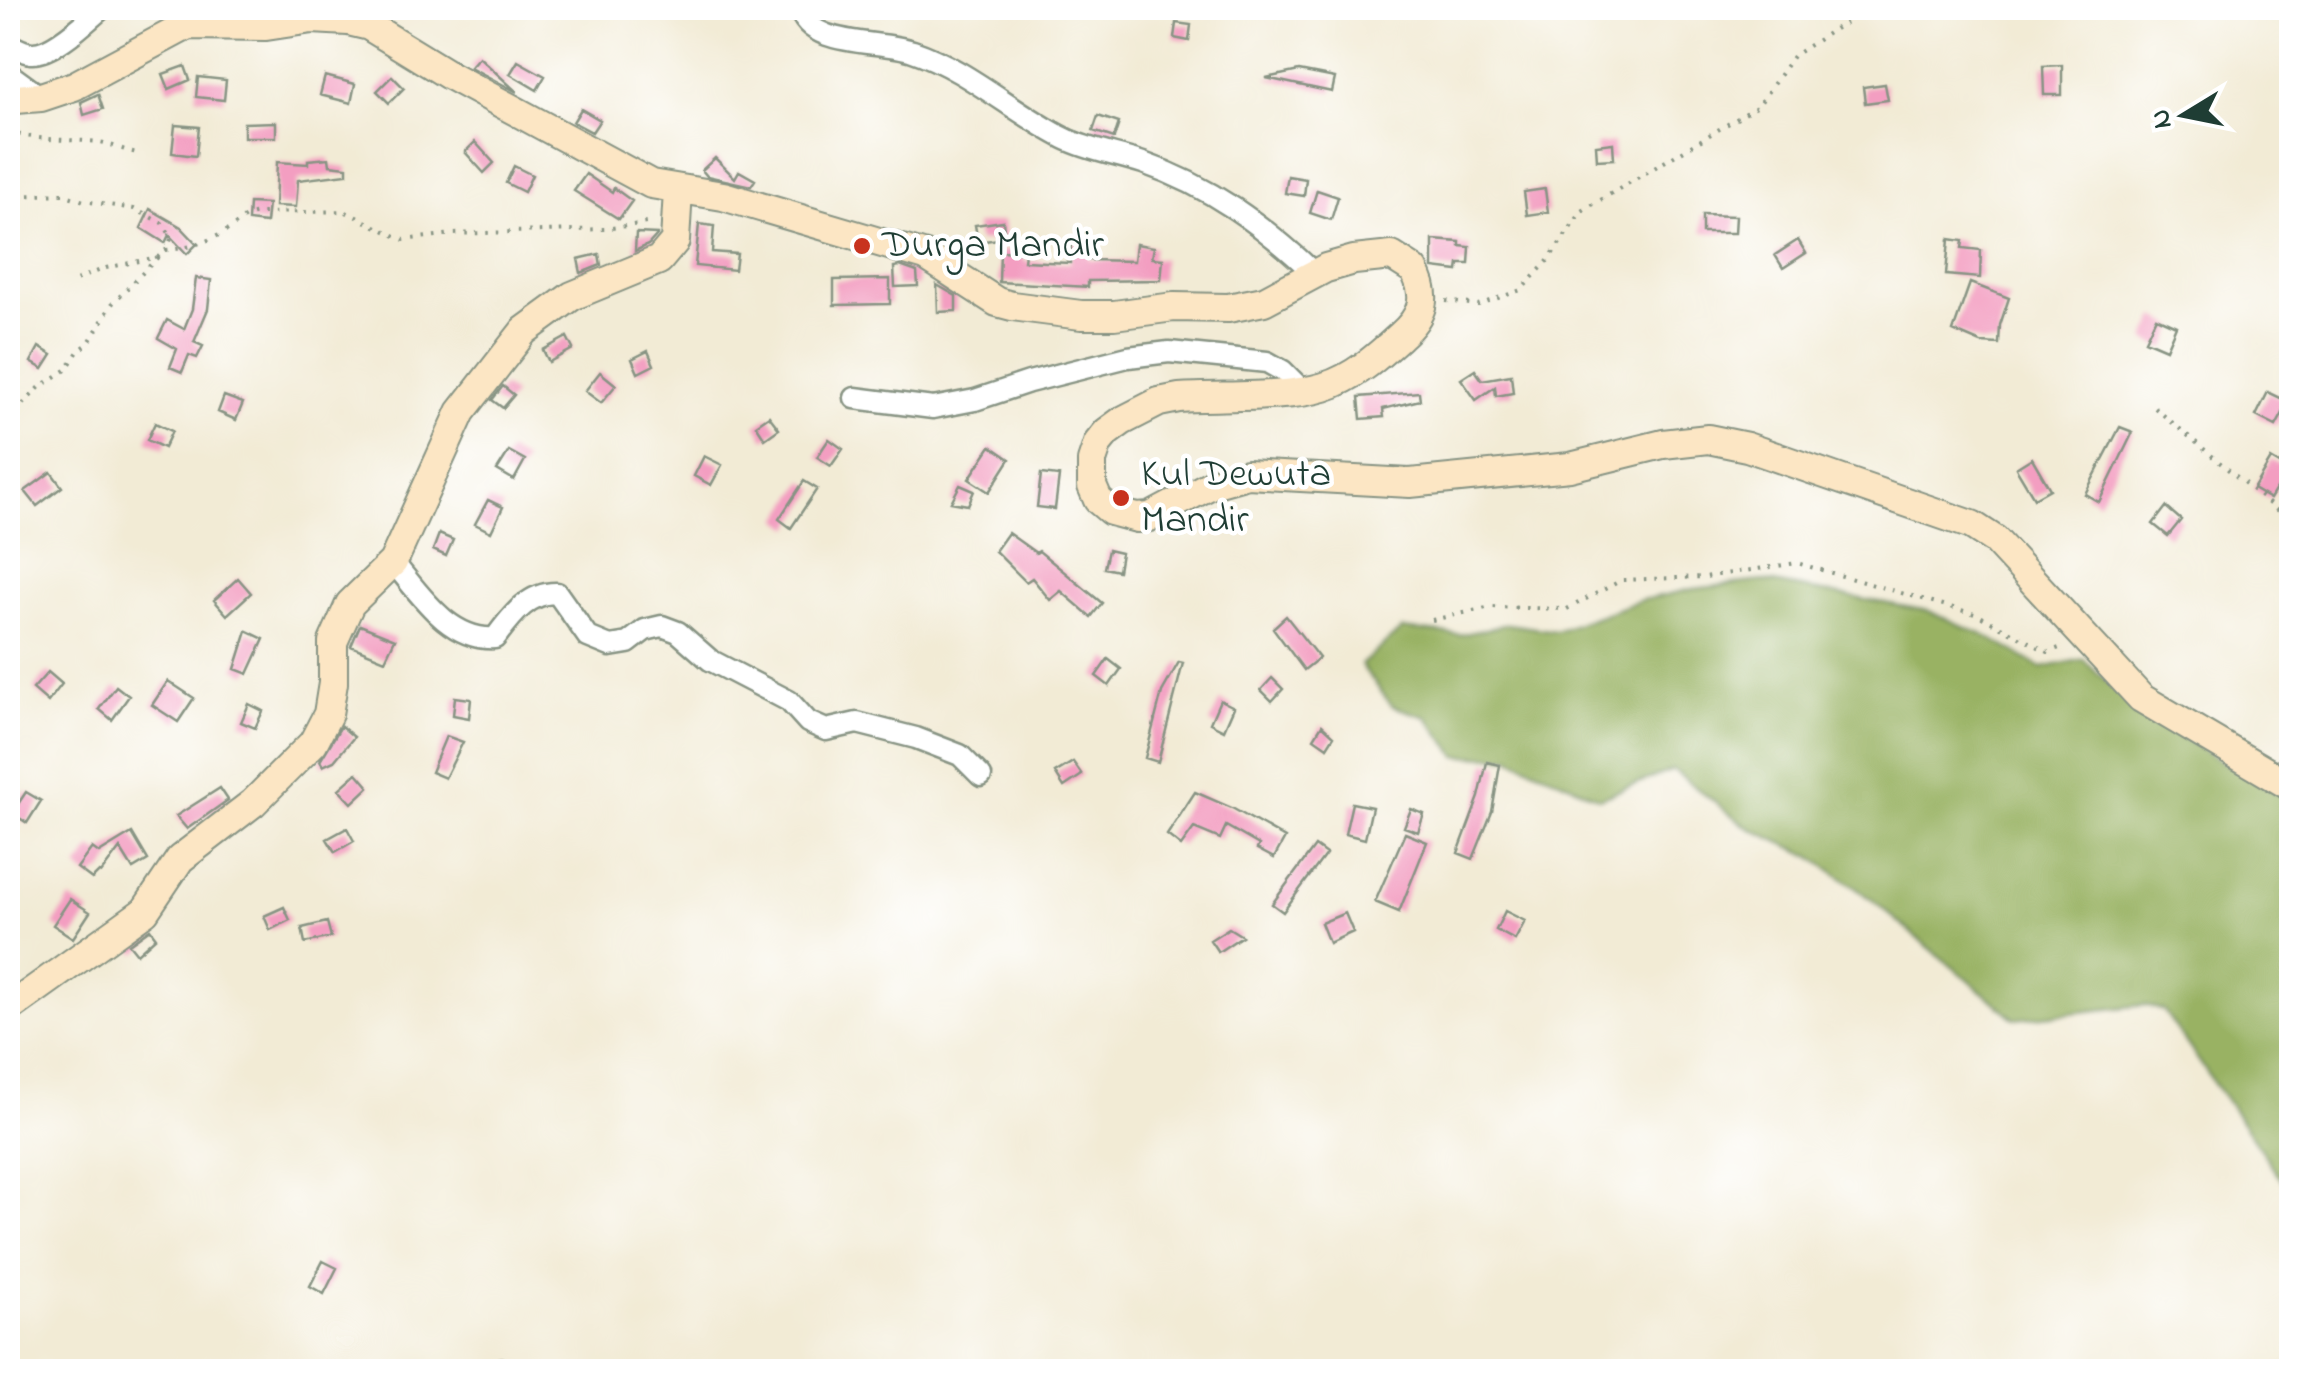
<svg xmlns="http://www.w3.org/2000/svg" width="2299" height="1379" font-family="'Indie Flower',sans-serif">
<style>
.forest{fill:#99b264;stroke:#5c784c;stroke-width:2.5}
.building{fill:#f39ec1}
.lines{fill:none;stroke-linecap:round;stroke-linejoin:round}
.street-casing{stroke:#889484;stroke-width:25}
.secondary-casing{stroke:#889484;stroke-width:32}
.path{stroke:#889484;stroke-width:4;stroke-dasharray:2.5 8;stroke-linecap:butt}
.street{stroke:#fff;stroke-width:20}
.secondary{stroke:#fce6c4;stroke-width:28}
.poi-dot{fill:#c8321e;stroke:#fff;stroke-width:4}
.labels{text-anchor:middle;dominant-baseline:central;stroke-width:9;stroke-linejoin:round;paint-order:stroke}
.poi-label{font-size:40px;fill:#1f3d34;stroke:#fff;text-anchor:start}
</style>
<rect width="100%" height="100%" fill="#fff"/>
<filter id="ink" filterUnits="userSpaceOnUse"><feTurbulence type="fractalNoise" baseFrequency=".01" numOctaves="2"/><feDisplacementMap in="SourceGraphic" scale="20" xChannelSelector="R" yChannelSelector="G"/><feConvolveMatrix kernelMatrix="1 2 1 2 8 2 1 2 1" color-interpolation-filters="sRGB"/></filter>
<filter id="wash" filterUnits="userSpaceOnUse"><feTurbulence type="fractalNoise" baseFrequency=".0048" numOctaves="4" result="noise"/><feDisplacementMap in="SourceGraphic" scale="40" xChannelSelector="R" yChannelSelector="G"/><feGaussianBlur stdDeviation="2.25" result="paint"/><feColorMatrix in="noise" values="0 0 0 0 0 0 0 0 0 0 0 0 0 0 0 0 0 1.4 0 .05"/><feComposite in="paint" operator="in"/></filter>
<g filter="url(#wash)">
<rect width="100%" height="100%" fill="#f2ebd5"/>
<!-- forest -->
<path class="forest" d="M1762,581L1929,611L1986,636L2042,668L2083,659C2143,720 2218,759 2291,801V1193L2164,1011L2145,1005L2015,1019L1871,899L1811,856L1747,827L1673,770L1599,798L1509,757L1457,756L1427,717L1392,706L1361,665L1402,629L1460,635L1508,624L1556,631L1642,600L1693,589Z"/>
<g id="blocks">
<!-- building -->
<path class="building" d="M1176,23L1191,25L1189,41L1174,38Z
M479,57L517,92L470,67Z
M518,61L545,76L537,90L510,74Z
M2062,65V95H2044L2043,66Z
M185,66L190,80L169,89L163,74Z
M1299,71L1335,78L1332,92L1266,78Z
M325,76L355,84L351,103L320,95Z
M392,76L404,88L389,103L377,91Z
M198,77L226,80L224,100L196,97Z
M1885,84L1888,100L1865,103L1863,87Z
M98,94L103,109L84,115L81,102Z
M581,109L600,120L592,132L573,122Z
M1098,116L1119,123L1114,138L1093,131Z
M276,122V137H244V123Z
M175,125L199,127L196,156L172,153Z
M475,142L494,163L484,173L465,152Z
M1613,143L1614,159L1597,160L1596,145Z
M329,158L330,165L347,167V174L298,180L296,207L275,206L277,162L308,164V160Z
M715,158L735,178L739,171L755,180L751,186L707,176L702,170Z
M514,166L532,175L524,192L506,183Z
M586,174L612,192L614,188L632,201L619,219L574,191Z
M1288,176L1306,179L1304,196L1285,193Z
M1545,189L1548,212L1527,215L1524,192Z
M1317,190L1338,197L1331,220L1310,213Z
M249,203L268,204L266,223L248,221Z
M150,209L181,227L197,244L187,254L169,235L165,243L141,228Z
M1702,215L1736,216L1735,233H1702Z
M1003,221L1005,238L978,242L975,225Z
M699,224L714,226L712,252L737,254L735,270L695,266Z
M636,233L657,234V235L648,245L635,251Z
M1949,239L1963,241L1962,248L1981,250L1980,278L1946,275Z
M1433,240L1460,242V246L1470,247L1469,264H1459L1458,271L1433,268Z
M1798,240L1806,253L1783,268L1775,255Z
M1071,243L1089,244V260L1134,261L1136,244L1154,247L1152,258L1163,259L1161,280L1088,281V287L999,282L1000,251L1025,252L1024,261L1070,263Z
M599,254L601,265L581,273L578,259Z
M900,266L917,272L918,286L895,287L894,267Z
M196,278L211,280L208,309L194,342L203,346L197,358L189,355L182,372L170,367L177,349L158,338L167,320L184,329L192,309Z
M890,279V304L834,305V280Z
M1970,283L2009,298L2000,325L1999,344L1981,343L1953,331Z
M937,285L956,296V311L938,312Z
M2156,317L2176,326L2166,349L2145,340Z
M567,337L573,349L549,362L543,350Z
M39,347L52,355L43,369L31,362Z
M648,351L654,365L638,373L632,359Z
M1475,370L1482,380L1511,375L1513,393L1496,396L1495,387L1476,400L1461,379Z
M600,372L616,385L601,403L585,391Z
M503,386L514,395L503,408L492,400Z
M1419,392L1420,400L1383,409L1384,417L1361,419L1359,397Z
M2268,392L2289,402L2276,426L2256,416Z
M224,396L243,403L236,420L218,412Z
M769,416L779,429L765,439L756,425Z
M155,423L172,431L164,448L147,440Z
M2120,427L2133,432L2099,502L2085,494Z
M829,439L843,449L831,466L817,457Z
M991,446L1010,459L989,492L969,479Z
M509,451L525,460L514,480L497,470Z
M704,456L722,465L711,485L694,476Z
M2032,458L2050,489L2034,498L2016,468Z
M2271,459L2288,469L2270,499L2253,489Z
M51,472L62,487L37,506L25,491Z
M1041,474L1059,476L1055,509L1037,507Z
M804,481L817,489L791,528L779,519Z
M960,485L974,491L968,505L951,502Z
M488,500L503,507L491,532L475,524Z
M2166,507L2181,520L2168,536L2153,524Z
M1008,533L1036,553L1039,551L1102,603L1091,617L1061,591L1050,600L1032,578L1026,582L995,551Z
M439,534L453,540L446,556L433,550Z
M1108,550L1121,553L1118,571L1104,568Z
M238,578L251,593L227,615L214,600Z
M1286,616L1319,658L1304,670L1273,628Z
M360,625L395,639L385,660L351,646Z
M247,631L264,639L248,674L235,669Z
M1108,659L1121,669L1109,686L1096,676Z
M1179,662L1183,663L1158,762L1145,758L1162,692Z
M48,672L62,684L48,702L33,689Z
M1272,678L1283,689L1272,701L1261,690Z
M168,681L194,698L178,722L152,705Z
M116,686L129,696L112,720L99,709Z
M455,697L471,699L469,718L453,715Z
M1220,700L1234,707L1224,730L1210,723Z
M249,704L263,711L255,728L241,722Z
M1322,725L1334,736L1327,747L1314,738Z
M341,726L354,737L334,761L323,766L320,761Z
M446,736L463,742L445,778L431,772Z
M1073,762L1082,775L1064,787L1055,773Z
M1487,762L1500,765L1492,812L1473,859L1458,853L1479,797Z
M357,773L369,787L352,803L339,789Z
M220,788L228,800L187,829L176,816Z
M26,792L41,801L27,823L12,813Z
M1195,792L1232,808L1285,838L1274,858L1257,849L1259,845L1226,826L1220,839L1194,828L1181,846L1167,835Z
M1352,803L1372,807L1365,839L1345,834Z
M1411,809L1424,814L1418,832L1404,827Z
M347,828L354,841L335,852L327,839Z
M132,833L148,860L133,869L120,848L101,873L99,872L92,879L77,868L92,848L99,853Z
M1405,833L1427,842L1399,912L1375,902Z
M1315,846L1326,854L1283,912L1272,904Z
M70,899L90,912L73,938L53,925Z
M284,907L290,920L270,930L264,916Z
M1505,911L1525,921L1515,940L1496,930Z
M1345,913L1353,932L1329,943L1321,923Z
M327,922L331,937L305,943L302,928Z
M1229,928L1242,936L1218,952L1210,940Z
M150,929L156,937L137,954L129,944Z
M323,1261L337,1268L324,1294L310,1286Z"/>
</g>
</g>
<g filter="url(#ink)">
<use href="#blocks" fill-opacity="0" stroke="#889484" stroke-width="2.5"/>
<g class="lines">
<!-- street casing -->
<g class="street-casing">
<path id="street" d="M800,8C808,48 879,39 913,51C967,69 1013,112 1064,138C1090,151 1116,154 1143,163C1210,186 1263,225 1314,273
M8,44C15,47 23,52 31,53C52,55 87,21 102,8
M8,73L41,97
M855,398L933,408L975,400L1029,382L1128,357L1169,352L1267,362L1283,371L1303,391
M393,562C420,594 449,641 495,638C511,617 528,592 557,593L588,637L610,646L628,643L645,630L662,626L678,632L710,660L789,701L808,722L826,730L857,723L916,738L960,755L981,776
M501,1372L502,1369"/>
</g>
<!-- secondary casing -->
<g class="secondary-casing">
<path id="secondary" d="M8,96L16,99L41,97L74,86L188,25L266,26L312,19L348,21L369,26L449,75L651,184L723,196L926,256L997,302L1012,306L1081,315H1114L1174,307L1228,308L1264,301L1326,268L1354,260L1392,256L1414,270C1429,297 1423,316 1400,336C1378,356 1354,378 1324,387C1285,399 1221,395 1179,398L1159,402L1122,421L1107,432L1098,443L1092,461V486L1098,500L1111,511L1137,518L1150,517L1212,484L1247,474L1410,483L1570,467L1663,444L1708,439L1747,447L1972,525L1995,540L2141,698L2292,787
M8,1009L145,911L180,859L253,803L313,743L328,714L333,683V642L350,604L393,562L461,412L524,331L572,296L659,260L675,241L678,191"/>
</g>
<!-- path -->
<path class="path" d="M8,132C41,141 66,139 99,142C109,143 124,151 138,153
M8,196L63,194L84,201L134,209L162,223L172,237L166,250L158,257L106,268L73,281
M166,250C188,249 213,240 231,228C242,220 246,214 260,213L344,211L404,240L452,234L605,229L653,222
M1446,301L1478,305L1521,290L1547,262L1582,211L1758,106L1793,56L1841,25L1881,8
M2155,408L2292,523
M8,419L40,387L66,370L79,350L88,344L112,304L158,257
M1432,620L1491,607L1567,609L1622,580L1705,577L1797,563L1978,615L2048,652L2065,646"/>
<!-- street -->
<use href="#street" class="street"/>
<!-- secondary -->
<use href="#secondary" class="secondary"/>
</g>
</g>
<!-- markers -->
<g class="poi-dot">
<circle cx="862" cy="246" r="10"/>
<circle cx="1121" cy="498" r="10"/>
</g>
<g class="labels">
<!-- poi labels -->
<g class="poi-label">
<text x="882" y="246">Durga Mandir</text>
<text x="1141" y="475">Kul Dewuta<tspan x="1141" dy="46">Mandir</tspan></text>
</g>
</g>
<!-- margin -->
<rect width="2299" height="1379" fill="none" stroke="#fff" stroke-width="40"/>
<!-- north arrow -->
<g transform="translate(2184 115) rotate(260)" stroke="#ffffff" stroke-width="8" paint-order="stroke">
<path d="M0-8L18 38L0 25L-18 38Z" fill="#1f3d34"/>
<text y="-15" font-size="28" font-weight="bold" text-anchor="middle" fill="#1f3d34">N</text>
</g>
</svg>
